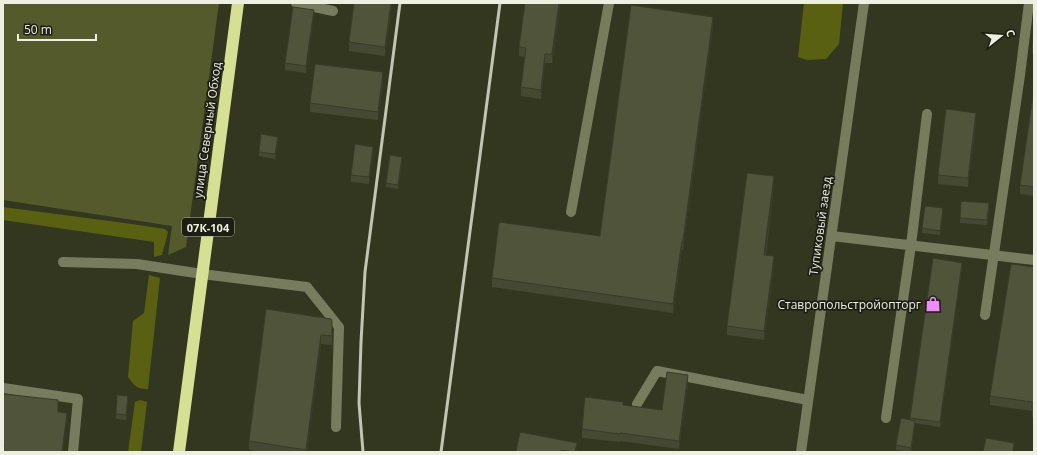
<svg xmlns="http://www.w3.org/2000/svg" width="1037" height="455" font-family="'Open Sans',sans-serif">
<style>
.green{fill:#555a2d}
.forest{fill:#5a6011}
.lines{fill:none;stroke-linecap:round;stroke-linejoin:round}
.minor{stroke:#787c5e;stroke-width:10}
.highway{stroke:#d6e094;stroke-width:12}
.rail{stroke:#c2c4b4;stroke-width:3}
.wall{fill:#454833}
.shaded-wall{fill:#383b29}
.building{fill:#50543b;stroke:#383b29}
.labels{text-anchor:middle;dominant-baseline:central;stroke-width:3.5;stroke-linejoin:round;paint-order:stroke}
.shield{fill:#1c1d13;stroke:#aeb0a3;stroke-width:1}
.shield-label{font-size:11px;font-weight:bold;fill:#edefe1}
.street-label{font-size:12px;fill:#edefe1;stroke:#1c1d13}
.poi-label{font-size:12px;fill:#edefe1;stroke:#1c1d13;text-anchor:end}
</style>
<rect width="100%" height="100%" fill="#343720"/>
<!-- green -->
<path class="green" d="M3,3H219L186,247L168,255L172,226L3,200Z"/>
<!-- forest -->
<path class="forest" d="M804,3H843L839,44L826,59L807,60L798,57Z
M3,207L132,224L165,229L168,232L162,255L154,257V242L3,220Z
M149,275L160,278L148,389C136,389 135,386 128,377L133,321L144,313Z
M140,400L147,402L141,452H128L135,402Z"/>
<g class="lines">
<!-- minor -->
<path class="minor" d="M296,3L333,11
M571,212L609,3
M832,236L1034,260
M63,262L137,264L202,274L307,287L339,327L336,427
M985,315L1020,75L1029,3
M3,388L78,399L73,452
M637,404L657,371L808,400
M886,418L911,245L927,114
M801,452L864,3"/>
<!-- highway -->
<path class="highway" d="M179,452L238,3"/>
<!-- rail -->
<path class="rail" d="M363,452L359,403L361,342L365,272L400,3
M441,452L500,3"/>
</g>
<!-- wall -->
<path class="wall" d="M354,3H392L385,56L349,51V42Z
M560,3V10L552,63H545L541,99L521,96V87L525,57L519,56V47Z
M314,17L306,73L285,70V63Z
M713,25L683,250H682L673,313L492,287V278L600,236Z
M1034,32V53H1032V44Z
M383,81L378,120L310,112V103Z
M1034,89V196L1020,194V185Z
M976,122L968,187L938,184V175Z
M278,142L275,159L259,156V152Z
M373,154L369,184L351,182V175Z
M402,162L398,189L386,187V183Z
M774,185L766,255L774,265L764,340L727,335V326Z
M989,208L987,225L960,223V218Z
M943,213L940,235L922,233V228Z
M962,267L940,427L915,423L911,452L896,450V445L910,420V418Z
M1034,267V418L1032,417V411L990,405V396Z
M266,309L332,329V345L321,344L307,452H262L249,450V441Z
M688,384L679,449L620,441V442L582,438V429L623,405L662,410Z
M128,401L126,420L116,419V414Z
M520,432L577,452H516Z"/>
<!-- shaded-wall -->
<path class="shaded-wall" d="M391,3H392L385,56V47Z
M559,3L560,10L552,63V54Z
M314,10V17L306,73V66Z
M713,17V25L683,250V241Z
M545,54V63L541,99V90Z
M383,72V81L378,120V112Z
M976,113V122L968,187V178Z
M278,137V142L275,159V154Z
M373,147V154L369,184V177Z
M402,157V162L398,189V185Z
M774,176V185L764,264V255Z
M943,208V213L940,235V231Z
M682,241V250L673,313V304Z
M774,256V265L764,340V331Z
M962,263V267L940,427V422Z
M321,335V344L307,452H306Z
M688,375V384L679,449V441Z
M67,413V422L63,452H62Z
M915,421V425L911,452V448Z
M577,443V452H575Z"/>
<!-- building -->
<path class="building" d="M354,3H391L385,47L349,42Z
M525,3H559L552,54H545L541,90L521,87L526,48L519,47Z
M631,5L713,17L683,241H682L673,304L492,278L499,222L600,236Z
M293,7L314,10L306,66L285,63Z
M1034,32V44H1032Z
M315,64L383,72L378,112L310,103Z
M1034,89V187L1020,185Z
M946,109L976,113L968,178L938,175Z
M261,134L278,137L275,154L259,152Z
M355,144L373,147L369,177L351,175Z
M390,155L402,157L398,185L386,183Z
M747,173L774,176L764,255L774,256L764,331L727,326Z
M961,201L989,203L987,220L960,218Z
M925,206L943,208L940,231L922,228Z
M933,258L962,263L940,422L910,418Z
M1011,264L1034,267V409L1032,408V402L990,396Z
M266,309L331,319L332,321V336L321,335L306,450L249,441Z
M667,372L688,375L679,441L620,433V434L582,429L585,397L623,402V405L662,410Z
M4,394L58,400V412L67,413L62,452H3L4,444L3,443V398Z
M117,395L128,396L126,415L116,414Z
M901,418L915,421L911,448L896,445Z
M520,432L577,443L575,452L561,450V452H516Z
M986,438L1014,443L1013,452H983Z"/>
<!-- icons -->
<defs>
<g id="shop-bare" transform="scale(1.2)"><path d="M-5-2.5h2.3a2.7 3.5 0 0 1 5.4 0H5L5.5 6h-11ZM-1.5-2.5h3a1.5 2.3 0 0 0-3 0Z" fill="#ef8bf7" stroke="#1c1d13" stroke-width="2.5" paint-order="stroke"/></g>
</defs>
<g fill-rule="evenodd">
<use href="#shop-bare" x="933" y="304"/>
</g>
<g class="labels">
<!-- shield labels -->
<rect class="shield" x="182" y="218" width="52" height="18" rx="3"/>
<g class="shield-label">
<text x="208" y="227">07К-104</text>
</g>
<!-- street labels -->
<g class="street-label">
<text transform="translate(207 130) rotate(-82)">улица Северный Обход</text>
<text transform="translate(820 226) rotate(-82)">Тупиковый заезд</text>
</g>
<!-- poi labels -->
<g class="poi-label">
<text x="921" y="304">Ставропольстройопторг</text>
</g>
</g>
<!-- border -->
<rect width="1037" height="455" fill="none" stroke="#edefe1" stroke-width="8"/>
<!-- north arrow -->
<g transform="translate(1001 36) rotate(73)" stroke="#1c1d13" stroke-width="3" paint-order="stroke">
<path d="M0-3L7 15L0 10L-7 15Z" fill="#edefe1"/>
<text y="-6" font-size="11" font-weight="bold" text-anchor="middle" fill="#edefe1">С</text>
</g>
<!-- scale -->
<path d="M18 34v6h78v-6" fill="none" stroke="#edefe1" stroke-width="2"/>
<text x="24" y="34" font-size="12" fill="#edefe1" stroke="#1c1d13" stroke-width="3" paint-order="stroke">50 m</text>
</svg>
